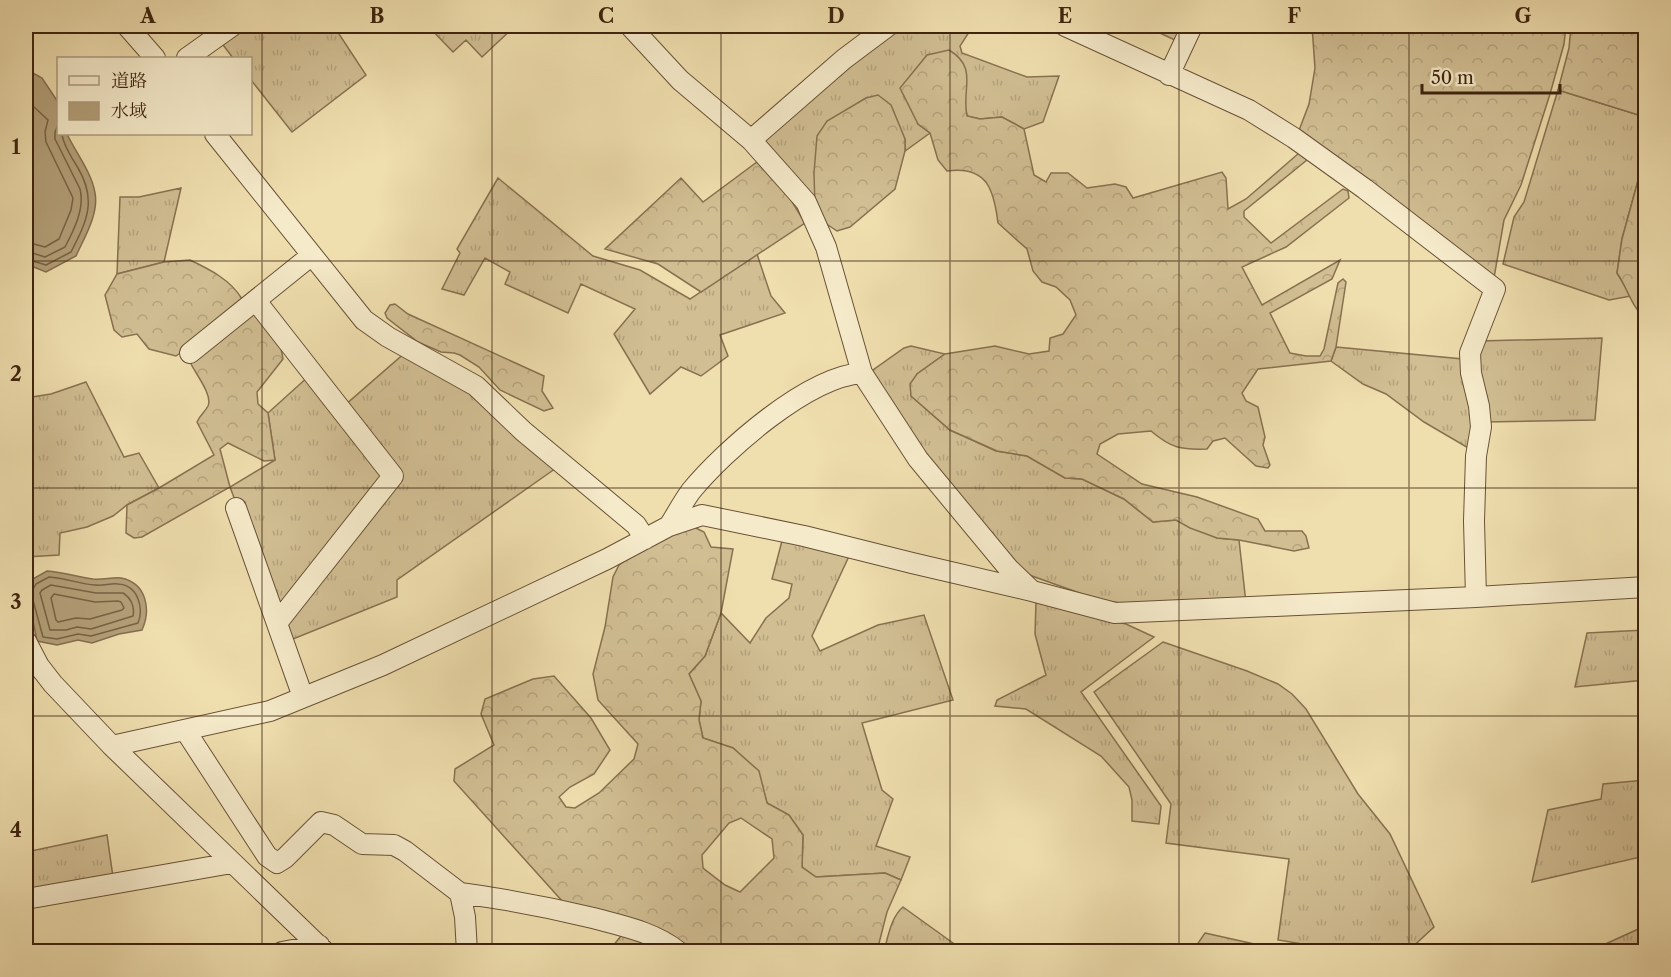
<svg xmlns="http://www.w3.org/2000/svg" width="1671" height="977" font-family="'Libre Caslon Text','Noto Serif JP',serif">
<style>
.grass{fill:url(#grass-tufts);stroke:#887150;stroke-width:1.5}
.forest{fill:url(#forest-crowns);stroke:#887150;stroke-width:1.5;fill-rule:evenodd}
.water{fill:#b39f78;stroke:#846e4e;stroke-width:1.5}
.lines{fill:none;stroke-linecap:round;stroke-linejoin:round}
.shore{stroke:#786243;stroke-width:1.5}
.minor-casing{stroke:#6a5236;stroke-width:22}
.minor{stroke:#f5eaca;stroke-width:20}
.grid{fill:none;stroke:#3e240e;stroke-width:1.5;stroke-opacity:0.55}
.neatline{fill:none;stroke:#3e240e;stroke-width:2}
.grid-label{font-size:20px;text-anchor:middle;font-weight:bold;fill:#3e240e}
</style>
<defs>
<pattern id="grass-tufts" width="24" height="20" patternUnits="userSpaceOnUse" patternTransform="scale(1.5)"><rect width="24" height="20" fill="#d1be93"/><path d="M3 7l-1-3M5 7V3M7 7l1-3M15 17l-1-3M17 17v-4M19 17l1-3" fill="none" stroke="#b4a37e"/></pattern>
<pattern id="forest-crowns" width="20" height="18" patternUnits="userSpaceOnUse" patternTransform="scale(1.5)"><rect width="20" height="18" fill="#d1be93"/><path d="M2 6a3 3 0 1 1 6 0M12 15a3 3 0 1 1 6 0" fill="none" stroke="#b4a37e"/></pattern>
</defs>
<rect width="100%" height="100%" fill="#efdeae"/>
<filter id="stains"><feTurbulence type="fractalNoise" baseFrequency=".00333" numOctaves="4"/><feColorMatrix values="0 0 0 0 .2 0 0 0 0 .09 0 0 0 0 .02 0 0 0 .5 -.17"/></filter>
<radialGradient id="worn" r=".72"><stop offset=".6" stop-color="#630" stop-opacity="0"/><stop offset="1" stop-color="#630" stop-opacity=".3"/></radialGradient>
<!-- grass -->
<path class="grass" d="M241,26H350L339,34L366,75L292,132L251,80L250,58H233L220,41Z
M428,26H515L482,57L466,40L453,52Z
M895,26H973L960,46L962,53L1027,77L1059,76L1043,122L1024,129L1002,117L980,119L967,116L966,110L918,124L930,133L905,151V139L866,98L849,109L815,207L763,141Z
M1145,26H1186L1179,42Z
M1558,90L1645,117V155L1622,239L1617,273L1631,296L1609,300L1503,264L1514,217L1524,202Z
M498,178L593,256L640,270L690,299L757,254L771,296L785,313L720,335L728,356L701,376L681,367L650,394L614,334L635,309L581,284L568,313L505,284L510,272L485,258L464,295L442,289L460,253L457,249Z
M181,188L164,262L117,274L120,197H139Z
M1602,338L1595,420L1486,422L1478,379L1479,341Z
M911,346L945,354L917,374L911,396L950,430L996,451L1027,456L1065,478L1082,479L1124,499L1153,522L1176,520L1217,538L1239,540L1246,603L1128,604L1099,600L1021,572L922,451L872,375L873,370L904,348Z
M1336,347L1463,359L1475,408L1470,449L1424,422L1386,394L1363,384L1331,361Z
M406,352L470,386L559,466L397,580V597L288,641L281,623L392,486L344,406Z
M310,375L385,474L278,614L230,487L275,460L268,413Z
M86,382L124,457L139,453L159,488L127,505L113,516L87,527L60,533L59,555L26,557V398L51,394Z
M783,537L850,554L812,636L820,651L878,625L924,615L953,700L862,723L882,790L893,799L876,846L910,857L901,880L885,873L816,877L802,867L803,835L789,815L767,803L758,771L733,748L703,738L699,720L701,701L689,674L705,656L721,613L750,643L766,618L789,598L792,584L772,579Z
M1036,602L1126,624L1154,637L1081,692L1161,806L1159,824L1132,821V800L1129,787L1101,756L1026,709L995,706L997,700L1046,675L1035,634Z
M1645,630V680L1575,687L1587,633Z
M1163,642L1247,671L1278,684L1292,694L1306,709L1358,794L1390,834L1434,927L1408,951H1345L1278,940L1289,859L1166,843L1171,804L1094,692Z
M1645,780V856L1532,882L1548,810L1601,799L1603,784Z
M107,835L113,877L26,893V852Z
M903,907L964,951H884C888,937 891,917 903,907Z
M1645,926V951H1590Z
M625,931L673,952H608Z
M1205,933L1263,946L1265,951H1195L1194,949Z"/>
<!-- forest -->
<path class="forest" d="M1312,26H1566L1564,44L1550,94L1521,185L1504,220L1494,278L1298,133L1309,104L1315,68Z
M1571,26H1645V117L1558,90L1569,48Z
M949,50C979,68 961,89 967,116L980,119L1002,117L1024,129L1034,175L1046,182L1051,173H1068L1087,188L1115,184L1126,187L1133,198L1222,172L1226,178L1228,209L1246,199L1299,153L1307,156V160L1244,211V217L1271,243L1343,189L1348,191L1349,198L1286,247L1242,267L1262,305L1340,260L1332,279L1270,313L1290,353L1306,356H1320L1324,349L1338,283L1343,279L1346,282L1336,347L1331,361L1258,369L1242,393L1246,401L1258,407L1265,437L1263,445L1270,465L1268,468L1256,466L1225,438L1213,441L1207,449C1181,450 1171,448 1151,431L1118,434L1100,444L1097,454L1142,484L1197,497L1258,519L1265,531H1302L1306,536L1309,548L1294,551L1239,540L1217,538L1190,528L1176,520L1153,522L1124,499L1082,479L1065,478L1027,456L997,451L950,430L911,396L910,384L917,374L945,354L995,346L1029,354L1049,351L1050,338L1063,334L1076,315L1070,300L1056,287L1042,282L1033,271L1027,249L998,223C994,190 987,165 947,171L938,160L930,133L918,124L900,88L927,55Z
M878,95L891,105L905,139V151L895,189L850,227L837,231L825,223L815,207L814,173L817,136L827,121L866,98Z
M1645,155V318C1632,308 1627,287 1617,273L1622,239Z
M757,162L783,187L805,223L701,292L658,264L605,249L681,178L703,202Z
M190,260C209,269 231,280 242,299L187,348L176,356L149,349L137,334L122,337L114,330L105,295L117,274L164,262Z
M395,304L408,314L544,376L542,391L553,408L544,411L500,390L479,367L460,355L454,353L441,352L418,342L387,318L385,313L390,305Z
M252,310L281,348L283,359L257,392L258,404L268,413L275,460L264,461L228,443L220,449L230,487L142,537L134,538L126,533L127,505L159,488L214,455L197,422C200,415 205,412 208,406C213,395 195,373 190,362Z
M692,526L704,532L711,547L733,549L721,613L705,656L689,674L701,701L699,720L703,738L733,748L759,771L767,803L789,815L803,835L802,867L816,877L885,873L901,880L887,912L877,951H692L680,943L564,903L454,781L455,769L494,745L481,714L485,699L533,679L554,676L591,718L610,750L594,774L570,787L559,797L566,807L575,808L599,793L634,759L638,744L598,700L593,674L605,627L613,577L619,565L636,553L673,532ZM741,818L772,839L774,858L740,892L725,885L703,868L702,855L729,823Z"/>
<!-- water -->
<path class="water" d="M31,72L42,78L58,102V134H67C76,153 92,173 95,193C99,214 84,238 76,256L46,272L26,264V95Z
M47,571C63,572 78,577 93,579C103,580 112,577 121,578C147,583 151,610 142,630L119,634L92,643L78,640L57,645L37,641L27,592L31,580Z"/>
<g class="lines">
<!-- shore -->
<path class="shore" d="M26,107H34L48,120L45,132L46,142L73,198L71,210L59,239L45,247L26,242
M26,251L45,257L65,247C74,230 85,208 80,189L55,139V132L58,125
M26,259L46,265L71,252C87,221 97,200 78,168C72,158 63,145 62,134
M49,577C65,578 80,584 95,585C103,586 111,583 118,584C138,585 144,608 138,623L91,636L78,634L57,639L43,637L31,593L36,584Z
M51,585L96,593H123C131,598 135,607 133,616L91,629L77,627L66,630H50L40,593L42,590Z
M54,594L95,602L118,601L121,602L124,608L122,610L90,619L76,618L58,622L56,620L51,598Z"/>
<!-- minor casing -->
<g class="minor-casing">
<path id="minor" d="M127,26L155,58
M630,26L680,80L751,140L806,202L826,247L862,373L918,459L1009,569L1032,591
M1065,26L1249,110L1294,138L1365,189L1495,289L1470,353L1471,373L1479,406L1481,427L1476,456L1474,521L1476,597
M187,58L232,26
M1169,75L1192,26
M215,134L364,320L388,337L476,386L523,431L636,525L645,539
M751,140L844,59L888,26
M256,301L393,476L277,623
M190,353L312,255
M236,508L303,697
M669,526C676,515 683,502 691,491C725,450 807,377 862,373
M26,641L39,666L53,684L112,746L325,952
M185,730L267,856L277,863L285,858L321,822L334,825L362,844L394,845L405,851L460,893L465,917L467,952
M112,746L270,711L383,665L607,559L669,526L702,515L804,536L912,563L1032,591L1115,613L1476,597L1646,587
M460,893C505,899 548,907 593,918C623,926 654,932 679,952
M26,899L232,863
M282,952L319,945"/>
</g>
<!-- minor -->
<use href="#minor" class="minor"/>
</g>
<!-- grid -->
<path class="grid" d="M262,26V952M492,26V952M721,26V952M950,26V952M1179,26V952M1409,26V952M26,261H1646M26,488H1646M26,716H1646"/>
<!-- margin -->
<rect width="1671" height="977" fill="none" stroke="#efdeae" stroke-width="66"/>
<!-- legend -->
<rect x="57" y="57" width="195" height="78" fill="#f5eaca" stroke="#ac9b7f" stroke-width="1.5"/>
<rect x="69" y="76" width="30" height="9" fill="#f5eaca" stroke="#ac9b7f" stroke-width="1.5"/>
<text x="111" y="87" font-size="18" fill="#3e240e">道路</text>
<rect x="69" y="102" width="30" height="18" fill="#b39f78" stroke="#ac9b7f" stroke-width="1.5"/>
<text x="111" y="117" font-size="18" fill="#3e240e">水域</text>
<!-- scale -->
<path d="M1422 84v9h138v-9" fill="none" stroke="#3e240e" stroke-width="3"/>
<text x="1431" y="84" font-size="18" fill="#3e240e" stroke="#f5eaca" stroke-width="4.5" paint-order="stroke">50 m</text>
<rect x="33" y="33" width="1605" height="911" class="neatline"/>
<g class="grid-label">
<text x="148" y="23">A</text>
<text x="377" y="23">B</text>
<text x="606" y="23">C</text>
<text x="836" y="23">D</text>
<text x="1065" y="23">E</text>
<text x="1294" y="23">F</text>
<text x="1523" y="23">G</text>
<text x="16" y="154">1</text>
<text x="16" y="381">2</text>
<text x="16" y="609">3</text>
<text x="16" y="837">4</text>
</g>
<rect width="100%" height="100%" filter="url(#stains)"/>
<rect width="100%" height="100%" fill="url(#worn)"/>
</svg>
